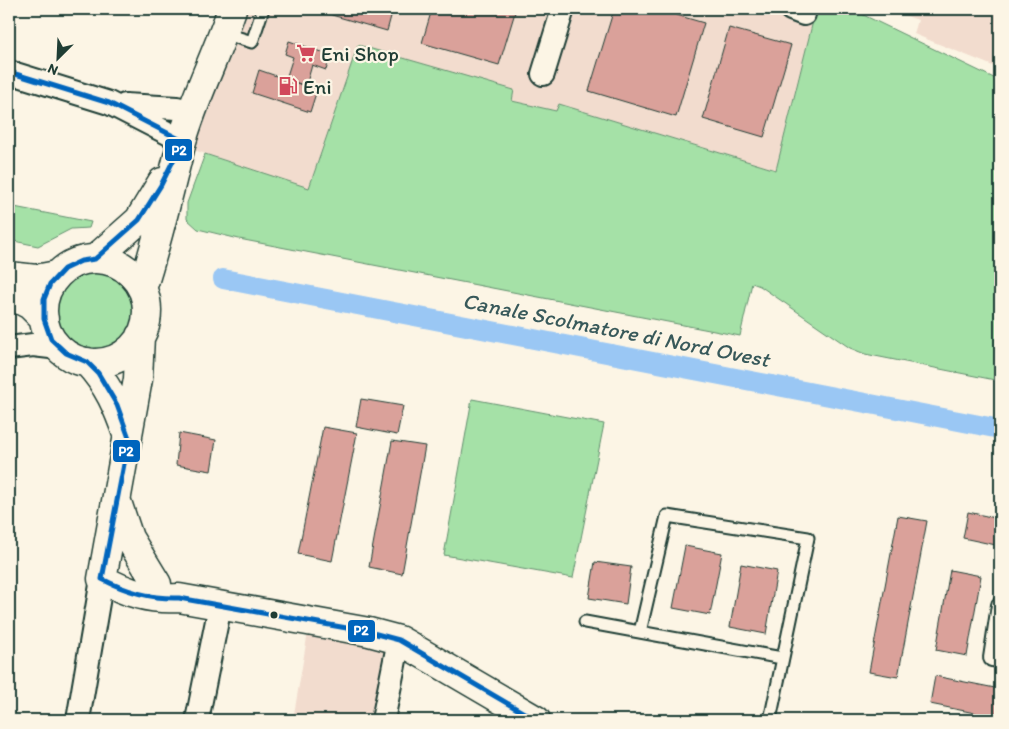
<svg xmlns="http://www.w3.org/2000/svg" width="1009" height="729" font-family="Itim,sans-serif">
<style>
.built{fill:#f2dcce}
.green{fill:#a5e1a7;stroke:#628f6e}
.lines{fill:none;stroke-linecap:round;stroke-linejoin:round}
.canal{stroke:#9ac7f4;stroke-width:20}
.building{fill:#daa19a;stroke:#1f3d34}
.service-casing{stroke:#1f3d34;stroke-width:15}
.pedestrian-casing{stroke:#1f3d34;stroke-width:20}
.minor-casing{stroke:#1f3d34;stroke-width:26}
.tertiary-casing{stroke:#1f3d34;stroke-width:31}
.service{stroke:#fcf5e5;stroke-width:11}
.pedestrian{stroke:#fcf5e5;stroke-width:16}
.minor{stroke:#fcf5e5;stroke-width:22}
.tertiary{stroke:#fcf5e5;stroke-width:28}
.bus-1-casing{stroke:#fcf5e5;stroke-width:9}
.bus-1{stroke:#0065bd;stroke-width:5}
.bus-dot{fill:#1f3d34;stroke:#fcf5e5;stroke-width:2}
.labels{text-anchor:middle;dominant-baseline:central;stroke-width:4.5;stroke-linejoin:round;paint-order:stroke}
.poi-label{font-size:21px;fill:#1f3d34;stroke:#fcf5e5;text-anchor:start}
.water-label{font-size:22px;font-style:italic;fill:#38595a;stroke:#fcf5e5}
.line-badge{stroke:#fcf5e5;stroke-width:2}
.badge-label{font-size:14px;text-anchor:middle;font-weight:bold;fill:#fff}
</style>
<rect width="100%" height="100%" fill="#fcf5e5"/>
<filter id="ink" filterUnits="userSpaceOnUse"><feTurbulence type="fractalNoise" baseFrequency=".02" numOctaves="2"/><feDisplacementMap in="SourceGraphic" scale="10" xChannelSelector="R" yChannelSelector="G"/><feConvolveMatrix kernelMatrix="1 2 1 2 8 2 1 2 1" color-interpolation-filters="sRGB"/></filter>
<g filter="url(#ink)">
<!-- built -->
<path class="built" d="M242,9H816L776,170L559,104L557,111L512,101L514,90L358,46L309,189L194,150Z
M887,9H1000L998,68L914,34L918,20Z
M309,626L392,651L379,720H293Z"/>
<!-- green -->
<path class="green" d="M816,9H851L1000,81V381L865,354L850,348L760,286L752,283L740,336L239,239L198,229L187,219V203L205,154L309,188L358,45L514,90L512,101L556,111L559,104L776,170Z
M9,206L91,222L89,228L71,229L38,246L9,240Z
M51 311a42 42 0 1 1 84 0a42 42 0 1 1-84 0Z
M472,399L604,424L573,578L444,555Z"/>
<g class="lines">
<!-- canal -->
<path class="canal" d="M223,279L1000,429"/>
</g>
<!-- building -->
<path class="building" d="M311,9H393L387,31Z
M432,9H516L499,65L422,43Z
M614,9H656L704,23L676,117L589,91Z
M729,28L791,45L764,137L703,119Z
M289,41L331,55L326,70L312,65L306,86L286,79L293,57L285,54Z
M259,70L317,90L310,112L252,93Z
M361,399L403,406L397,435L356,427Z
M323,427L357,433L332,561L298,554Z
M179,433L216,440L211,471L176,465Z
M392,441L425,446L402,574L369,567Z
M968,512L1000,519V550L995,549L996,545L963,538Z
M898,516L927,521L898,677L869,672Z
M685,546L722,553L710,615L673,608Z
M595,562L631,567L626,604L589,598Z
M741,564L777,571L766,634L730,627Z
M950,570L981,576L967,656L936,650Z
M935,676L1000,689V718L930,704Z"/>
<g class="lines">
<!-- service casing -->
<g class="service-casing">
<path id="service" d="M223,33L252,42L263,9
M585,622L782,658
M640,632L667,516L808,538L770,720"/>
</g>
<!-- pedestrian casing -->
<g class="pedestrian-casing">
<path id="pedestrian" d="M1000,605L992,658L1000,659"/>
</g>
<!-- minor casing -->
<g class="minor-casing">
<path id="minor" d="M791,9L804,14
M9,72L109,103L183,141
M543,74L563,9
M125,105L177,108L193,112
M9,348L33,345L59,348
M78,720L102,579
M197,720L220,606
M383,720L399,640"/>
</g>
<!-- tertiary casing -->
<g class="tertiary-casing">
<path id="tertiary" d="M95,259L139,220L162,182
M43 311a52 52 0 1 1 104 0a52 52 0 1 1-104 0Z
M9,276L36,279L57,275
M142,289C158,240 169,191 182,141C195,96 217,54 232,9
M9,294L30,305L44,319
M140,336L138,379L102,579C127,593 150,600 179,598L369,632L399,640L413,648L536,720
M87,362C108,384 118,408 128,437
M117,502L129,538L157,584"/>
</g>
<!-- service -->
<use href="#service" class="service"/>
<!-- pedestrian -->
<use href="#pedestrian" class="pedestrian"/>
<!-- minor -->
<use href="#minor" class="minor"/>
<!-- tertiary -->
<use href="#tertiary" class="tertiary"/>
<!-- bus-1 casing -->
<g class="bus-1-casing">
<path id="bus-1" d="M9,72L109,103L183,141L161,185L139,220L95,259L81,261L64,269L50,284L44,299V319L51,339L66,353L87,362L98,373L117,405L129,438L102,579C127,592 151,599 179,598L369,632L399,640L536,720"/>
</g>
<!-- bus-1 -->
<use href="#bus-1" class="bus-1"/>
</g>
</g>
<!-- icons -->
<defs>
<g id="supermarket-bare" transform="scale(1.5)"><path d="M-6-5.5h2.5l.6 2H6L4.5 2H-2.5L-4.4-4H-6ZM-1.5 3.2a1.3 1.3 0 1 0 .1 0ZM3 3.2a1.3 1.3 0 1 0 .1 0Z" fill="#d1495b" stroke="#fcf5e5" stroke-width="2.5" paint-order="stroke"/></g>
<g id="fuel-bare" transform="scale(1.5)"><path d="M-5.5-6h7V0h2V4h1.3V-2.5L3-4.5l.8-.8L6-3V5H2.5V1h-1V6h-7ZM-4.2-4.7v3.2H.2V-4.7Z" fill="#d1495b" stroke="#fcf5e5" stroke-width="2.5" paint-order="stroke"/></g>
</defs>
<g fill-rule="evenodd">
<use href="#supermarket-bare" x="306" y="53"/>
<use href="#fuel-bare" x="288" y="86"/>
</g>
<!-- markers -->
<circle class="bus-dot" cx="274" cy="615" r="4.5"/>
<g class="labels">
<!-- poi labels -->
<g class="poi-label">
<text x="321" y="53">Eni Shop</text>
<text x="303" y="86">Eni</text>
</g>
<!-- water labels -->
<g class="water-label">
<text transform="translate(616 330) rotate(11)">Canale Scolmatore di Nord Ovest</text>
</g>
</g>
<g class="line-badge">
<rect x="164" y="138" width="29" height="24" rx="5" fill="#0065bd"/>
<rect x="112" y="439" width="29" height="24" rx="5" fill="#0065bd"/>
<rect x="347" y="619" width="29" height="24" rx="5" fill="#0065bd"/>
</g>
<g class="badge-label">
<text x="179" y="155">P2</text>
<text x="126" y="456">P2</text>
<text x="361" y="635">P2</text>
</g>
<!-- margin -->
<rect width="1009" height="729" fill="none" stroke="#fcf5e5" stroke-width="30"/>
<rect x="15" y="15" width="979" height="699" fill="none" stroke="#1f3d34" stroke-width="2" filter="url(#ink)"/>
<!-- north arrow -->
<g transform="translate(58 58) rotate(204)" stroke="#fcf5e5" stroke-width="4" paint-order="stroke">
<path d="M0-4L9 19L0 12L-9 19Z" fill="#1f3d34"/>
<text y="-8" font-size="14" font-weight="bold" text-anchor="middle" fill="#1f3d34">N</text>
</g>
</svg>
